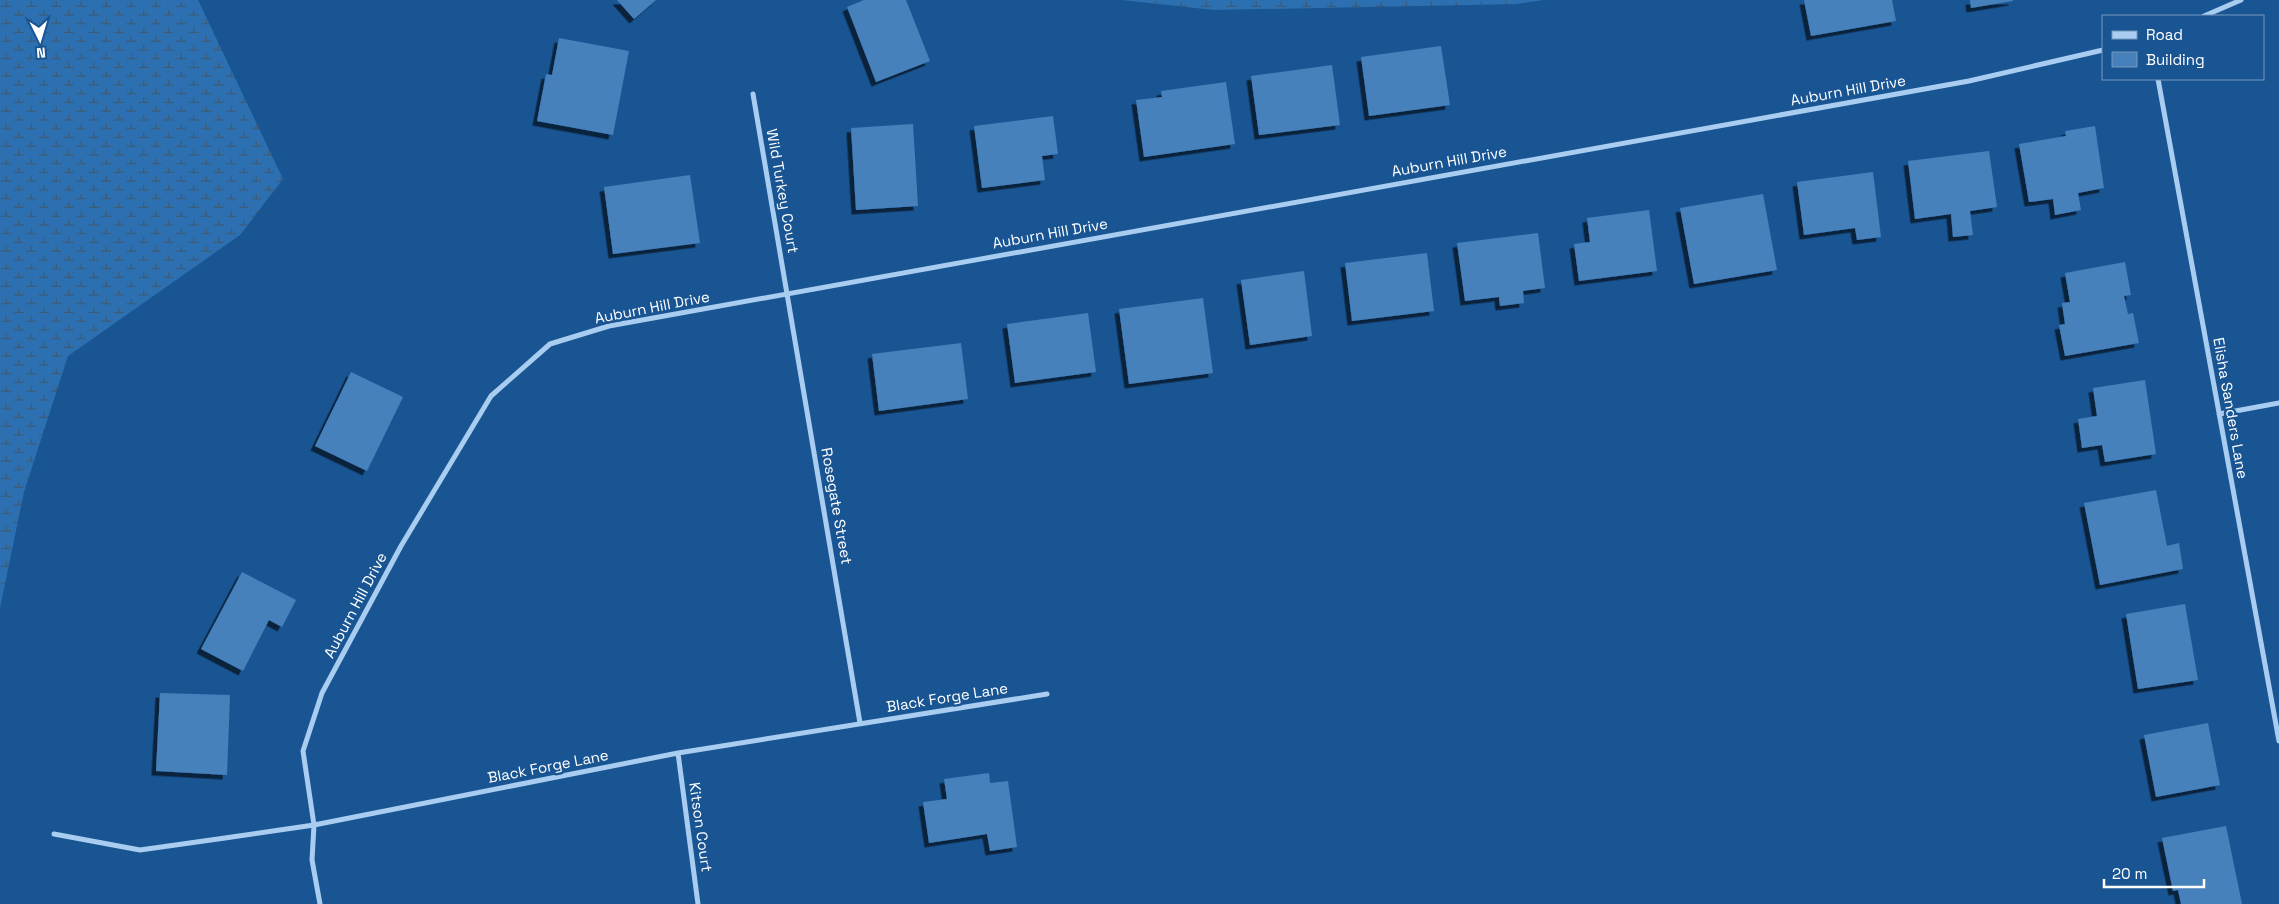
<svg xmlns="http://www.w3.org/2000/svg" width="2279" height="904" font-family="'Space Grotesk',sans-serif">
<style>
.wetland{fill:url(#wetland-marsh)}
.building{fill:#4681bc;filter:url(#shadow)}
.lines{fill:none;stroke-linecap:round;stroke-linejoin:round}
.minor{stroke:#a9cdf0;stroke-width:5}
.labels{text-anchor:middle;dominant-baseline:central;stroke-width:5;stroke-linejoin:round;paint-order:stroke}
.street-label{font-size:15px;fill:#fff;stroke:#195593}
</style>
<defs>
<pattern id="wetland-marsh" width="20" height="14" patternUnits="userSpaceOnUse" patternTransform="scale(1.25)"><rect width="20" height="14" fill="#2c70b1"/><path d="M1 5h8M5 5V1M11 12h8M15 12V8" fill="none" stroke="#3f5a74"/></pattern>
<filter id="shadow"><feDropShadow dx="-4.5" dy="4.5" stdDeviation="0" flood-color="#0009"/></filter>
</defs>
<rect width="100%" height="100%" fill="#195593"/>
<!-- wetland -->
<path class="wetland" d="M0,0H198L283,179L240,235L68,356L24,492L0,608Z
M1122,0H1543L1517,4L1214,10Z"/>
<!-- building -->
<path class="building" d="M617,0H656L634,19Z
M864,0H906L930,61L876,82L847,7Z
M1804,0H1892L1896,21L1811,36Z
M1970,0H2013V1L1971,8Z
M559,38L629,51L613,135L537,121L546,74L552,75Z
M1441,46L1450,105L1369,116L1361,57Z
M1332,65L1340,125L1259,135L1251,76Z
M1226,82L1235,144L1144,157L1136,100L1162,97L1161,91Z
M1053,116L1058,154L1042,156L1045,180L982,188L974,126Z
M913,124L918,206L856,210L851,128Z
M2095,126L2104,188L2078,193L2081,210L2055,215L2053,199L2029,202L2019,144L2066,136L2065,131Z
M1989,151L1997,207L1970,211L1973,235L1953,237L1951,214L1915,219L1908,161Z
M1873,172L1881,237L1857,240L1855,228L1804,235L1797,182Z
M690,175L700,243L613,254L604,187Z
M1763,194L1777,270L1694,284L1680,208Z
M1649,210L1657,271L1579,281L1574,244L1590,242L1587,218Z
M1538,233L1545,288L1523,291L1524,303L1500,306L1499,297L1465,301L1457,243Z
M1427,253L1434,311L1352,321L1345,263Z
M2125,262L2131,295L2124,296L2128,314L2133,313L2139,343L2065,356L2059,325L2065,324L2062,303L2070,302L2065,273Z
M1304,271L1312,336L1250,345L1241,280Z
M1203,298L1213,373L1129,384L1119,309Z
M1088,313L1096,372L1015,383L1007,324Z
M961,343L968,399L879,411L872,354Z
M351,372L403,397L367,471L315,446Z
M2145,380L2156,454L2105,462L2102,445L2082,448L2078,419L2097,416L2093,388Z
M2156,490L2167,546L2179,543L2183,569L2100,585L2084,503Z
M242,572L296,600L282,627L269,620L243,671L201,649Z
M2185,604L2198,680L2138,689L2126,614Z
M160,693L230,695L227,775L156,771Z
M2208,723L2220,785L2156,797L2144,735Z
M989,773L990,783L1008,781L1017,847L990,851L987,834L929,843L923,802L947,799L944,779Z
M2226,826L2242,904H2181L2178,890L2173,891L2162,838Z"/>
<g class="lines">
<!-- minor -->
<path class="minor" d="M2204,16L2241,0
M2158,79L2279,741
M753,94L860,723
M2219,414L2279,403
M678,753L698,904
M54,834L140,850L225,838L314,825L678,753L1047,694
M320,904L312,860L314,825L303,751L322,693L401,546L491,396L550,344L609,326L1969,81L2103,50"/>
</g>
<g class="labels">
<!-- street labels -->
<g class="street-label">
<text transform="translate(1848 90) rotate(-10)">Auburn Hill Drive</text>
<text transform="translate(1449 161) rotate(-10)">Auburn Hill Drive</text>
<text transform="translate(783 191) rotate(80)">Wild Turkey Court</text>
<text transform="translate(1050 233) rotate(-10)">Auburn Hill Drive</text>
<text transform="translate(652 307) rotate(-11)">Auburn Hill Drive</text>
<text transform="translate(2231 408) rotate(80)">Elisha Sanders Lane</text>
<text transform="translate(837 506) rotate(80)">Rosegate Street</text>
<text transform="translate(355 605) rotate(-62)">Auburn Hill Drive</text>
<text transform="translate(947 697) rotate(-9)">Black Forge Lane</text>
<text transform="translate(548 766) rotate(-11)">Black Forge Lane</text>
<text transform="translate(701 827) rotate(82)">Kitson Court</text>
</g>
</g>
<!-- legend -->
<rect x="2102" y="15" width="162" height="65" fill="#195593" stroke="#7599be"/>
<rect x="2112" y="31" width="25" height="8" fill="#a9cdf0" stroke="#7599be"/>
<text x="2146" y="40" font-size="15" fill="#ffffff">Road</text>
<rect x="2112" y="52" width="25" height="15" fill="#4681bc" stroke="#7599be"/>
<text x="2146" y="65" font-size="15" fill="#ffffff">Building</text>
<!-- north arrow -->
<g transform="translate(40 40) rotate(175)" stroke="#195593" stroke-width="4" paint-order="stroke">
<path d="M0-4L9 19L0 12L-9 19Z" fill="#ffffff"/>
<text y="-8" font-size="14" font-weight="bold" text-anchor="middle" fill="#ffffff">N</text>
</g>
<!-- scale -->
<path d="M2104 879v8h100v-8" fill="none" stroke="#ffffff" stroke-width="2.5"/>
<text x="2112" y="879" font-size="15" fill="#ffffff" stroke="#195593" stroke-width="4" paint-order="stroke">20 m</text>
</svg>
